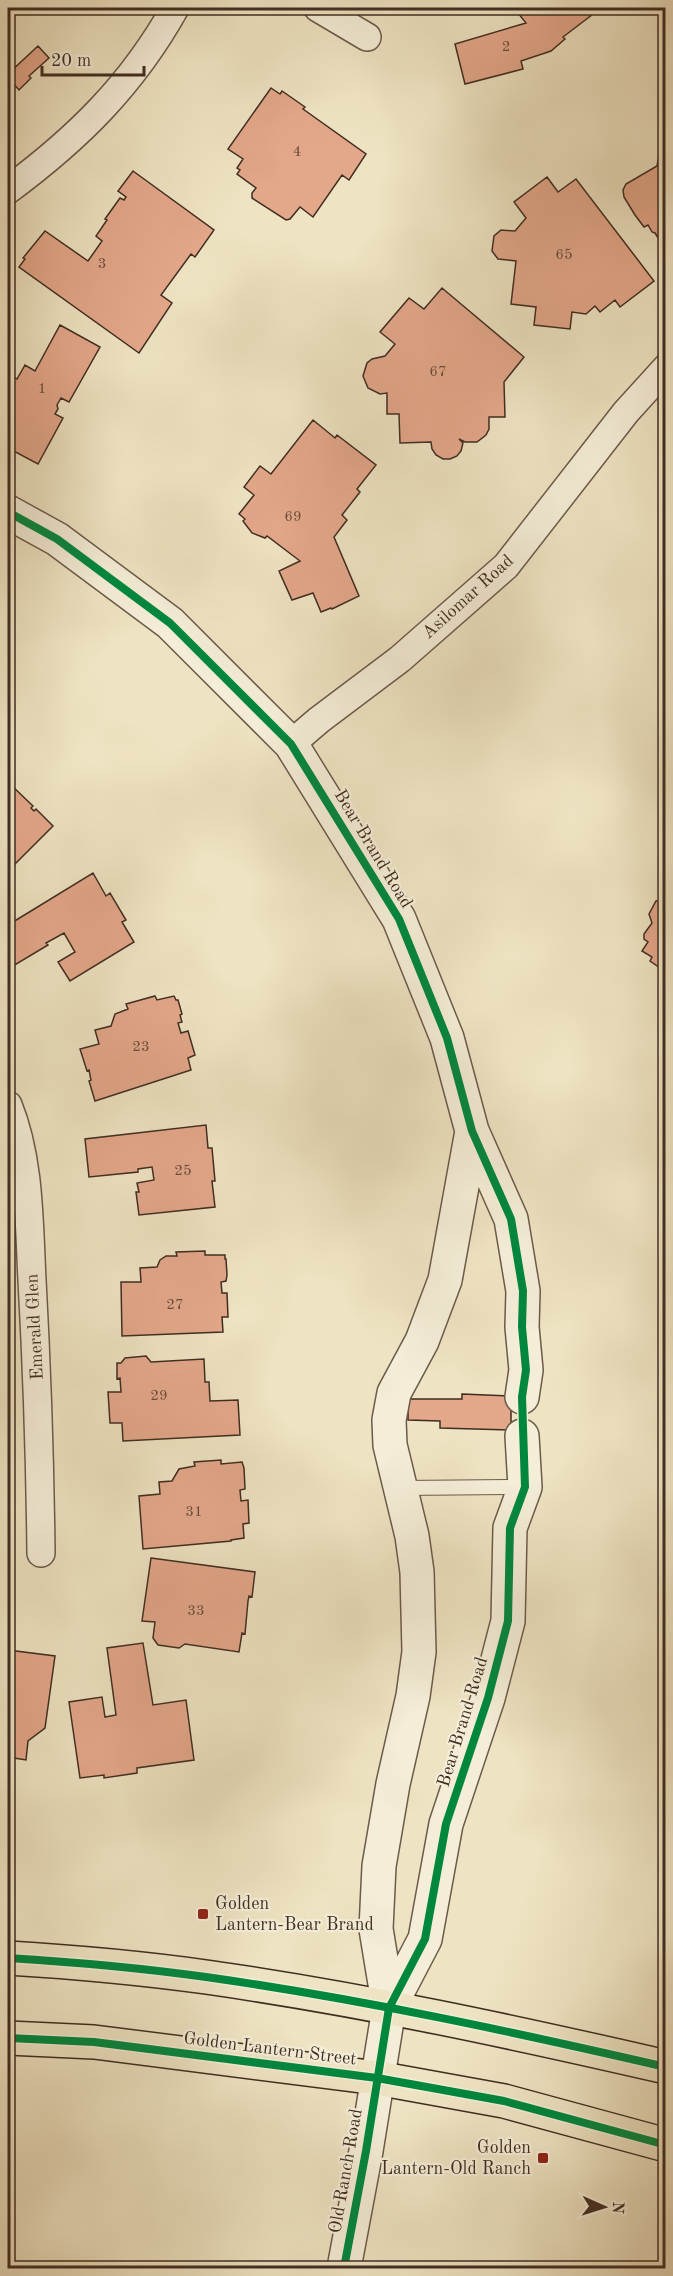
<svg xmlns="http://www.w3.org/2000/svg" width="673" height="2276" font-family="'Old Standard TT',serif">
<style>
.building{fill:#e3a78a;stroke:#402d22;stroke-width:1.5}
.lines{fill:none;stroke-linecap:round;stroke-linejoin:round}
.service-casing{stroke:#6c5a4a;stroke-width:16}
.minor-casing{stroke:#6c5a4a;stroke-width:30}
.tertiary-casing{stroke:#6c5a4a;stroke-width:36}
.primary-casing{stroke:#402d22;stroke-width:36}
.service{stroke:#f4edd7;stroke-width:14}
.minor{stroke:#f4edd7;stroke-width:27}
.tertiary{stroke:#f4edd7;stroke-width:33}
.primary{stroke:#eee3c2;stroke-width:33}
.cycleway-casing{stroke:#f4edd7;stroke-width:11}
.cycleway{stroke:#00873e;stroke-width:8}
.poi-dot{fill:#8f2418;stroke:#f4edd7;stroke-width:2}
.labels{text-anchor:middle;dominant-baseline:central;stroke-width:4.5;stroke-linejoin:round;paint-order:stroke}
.number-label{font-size:15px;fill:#694c3c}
.street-label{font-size:18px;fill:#402d22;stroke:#f4edd7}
.poi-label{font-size:18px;fill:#402d22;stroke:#f4edd7;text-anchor:start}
</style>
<rect width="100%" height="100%" fill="#eee3c2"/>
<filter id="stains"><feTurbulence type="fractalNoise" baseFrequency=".00333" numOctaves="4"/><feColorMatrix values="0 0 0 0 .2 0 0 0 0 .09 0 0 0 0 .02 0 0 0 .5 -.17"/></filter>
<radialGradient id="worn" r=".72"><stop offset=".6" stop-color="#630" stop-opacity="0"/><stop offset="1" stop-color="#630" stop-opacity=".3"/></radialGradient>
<!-- building -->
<path class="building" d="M514,8H601L563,37L565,39L551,51L521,61L523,69L465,84L455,44L526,23Z
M38,46L49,58L29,76L31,78L19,90L12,82L8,87V69L10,72Z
M271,88L280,94L282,91L305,107L303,109L366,154L349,180L342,175L313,217L300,207L290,219L286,220L252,198V193L256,188L237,174L240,170L237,168L243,159L228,149Z
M666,154V249H665L655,233L652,232L648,225L644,227L635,215L624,197L623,190L626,184L657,166L658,160Z
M133,171L214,230L195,257L191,254L161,295L172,303L139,353L19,267L25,259L23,258L45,231L88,261L102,241L96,236L107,220L105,219L120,198L124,200L126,197L118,191Z
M547,177L558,192L576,179L654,281L620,307L615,300L600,312L595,306L586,314L572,312L570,329L534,325L536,307L511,304L516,261L498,259L492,251L494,236L501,230L515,231L526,218L514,202Z
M442,288L524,357L504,382L505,417H489V429L486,435L477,442H465L459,439L463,443L461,451L457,456L450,459H443L436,455L432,449L431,442L400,443L399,414H387V393L380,394L368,388L363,376L367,363L372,359L385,356L395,344L380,332L409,298L424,309Z
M60,325L100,347L69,402L61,398L57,405L58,409L55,414L63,418L38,464L8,448V374L17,379L25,365L35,371Z
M313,420L335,438L337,435L376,465L357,489L360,492L342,515L347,520L334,537L359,596L332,609L331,608L321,612L313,593L292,600L279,571L300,561L267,536L265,538L252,533L243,521L245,519L239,514L254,495L244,487L260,466L271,474Z
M11,785L33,806L31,808L34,811L36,809L53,826L8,871V787Z
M93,873L106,896L110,893L126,920L122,922L134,942L70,981L58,962L75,952L64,933L46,943L48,945L8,969V925Z
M666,899V972L650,961L652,957L642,951L648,942L644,939V934L652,923L649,914L656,901Z
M155,996L157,1000L174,996L176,1000H178L182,1014L180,1015L182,1022L178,1023L181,1033L188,1031L195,1055L188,1058L191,1070L95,1101L89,1081L91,1080L89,1070L87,1071L80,1049L99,1044L95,1030L111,1026L115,1014L128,1009L126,1004Z
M206,1125L208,1148H212L215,1181H212L215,1207L139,1215L136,1192H139L137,1183L154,1180L152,1167L138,1169V1172L89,1177L85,1139Z
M205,1251V1255H225V1259H226L227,1275L226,1281L221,1282L222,1293H227L228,1317H222L223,1332L122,1336L121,1282H141L140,1268L157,1267L160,1260L166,1256H177L176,1252Z
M146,1356L151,1362L204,1359L205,1382H209L210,1401L238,1400L240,1435L123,1441L122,1423H110L108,1392H121L120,1378L117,1379V1363H121L125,1358Z
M462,1394L511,1396V1430L440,1428V1421L408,1420V1399H462Z
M221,1460V1464L242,1462L244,1468L245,1489L240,1490L241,1501L248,1500L249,1523L243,1524L244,1538L231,1540V1541L143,1549L139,1496L160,1494L159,1482L172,1481L179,1469L195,1466L194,1462Z
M151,1558L255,1572L252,1597L249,1596L248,1601L245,1634L242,1633L239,1652L185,1644L179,1648L158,1645L153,1638L155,1622L142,1621Z
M143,1643L153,1705L186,1700L194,1760L137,1768V1773L104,1778V1775L80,1778L69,1702L102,1697L105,1717L116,1715L107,1648Z
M8,1650L55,1656L45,1728L28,1741L26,1760L8,1757Z"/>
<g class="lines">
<!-- service casing -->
<g class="service-casing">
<path id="service" d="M401,1488L525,1487"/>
</g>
<!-- minor casing -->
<g class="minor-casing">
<path id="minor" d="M318,8L367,37
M8,190C78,138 132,85 175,8
M291,744L319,720L400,659L506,566L626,412L666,368
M8,1105C30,1159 29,1222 32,1280C37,1371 40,1462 41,1553"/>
</g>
<!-- tertiary casing -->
<g class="tertiary-casing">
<path id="tertiary" d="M8,512L57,539L170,623L291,744L399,919L447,1038L472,1131L511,1219L523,1291L522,1327L526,1370L522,1397
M389,2008L376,1929L379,1866L393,1784L413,1696L419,1652L417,1572L412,1536L390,1445L389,1420L394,1393L422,1341L445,1280L472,1131
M344,2268L366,2151L389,2008L425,1939L446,1824L488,1698L508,1621L510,1528L525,1487L522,1436"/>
</g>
<!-- primary casing -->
<g class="primary-casing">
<path id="primary" d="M8,1958C74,1962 141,1968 206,1977C361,1999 514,2032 666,2067
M8,2038L94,2042L377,2078L504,2101L666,2145"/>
</g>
<!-- service -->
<use href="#service" class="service"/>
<!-- minor -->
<use href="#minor" class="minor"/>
<!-- tertiary -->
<use href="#tertiary" class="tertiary"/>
<!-- primary -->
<use href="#primary" class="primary"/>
<!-- cycleway casing -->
<g class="cycleway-casing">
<path id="cycleway" d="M8,512L57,539L170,623L291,744L399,919L447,1038L472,1131L511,1219L523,1291L522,1327L526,1370L522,1397L525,1487L510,1528L508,1621L488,1698L446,1824L425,1939L389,2008L366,2151L344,2268
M8,1958C74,1962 141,1968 206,1977C361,1999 514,2032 666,2067
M8,2038L94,2042L377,2078L504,2101L666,2145"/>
</g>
<!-- cycleway -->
<use href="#cycleway" class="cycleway"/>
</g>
<!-- markers -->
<g class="poi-dot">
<rect x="197" y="1908" width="12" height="12" rx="3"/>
<rect x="537" y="2152" width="12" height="12" rx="3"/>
</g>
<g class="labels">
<!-- number labels -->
<g class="number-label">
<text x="506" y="47">2</text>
<text x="297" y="152">4</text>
<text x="564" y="255">65</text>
<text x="102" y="264">3</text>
<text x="438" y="372">67</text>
<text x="42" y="389">1</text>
<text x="293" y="517">69</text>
<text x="141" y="1047">23</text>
<text x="183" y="1171">25</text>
<text x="175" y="1305">27</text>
<text x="159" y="1396">29</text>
<text x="194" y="1512">31</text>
<text x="196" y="1611">33</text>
</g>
<!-- street labels -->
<g class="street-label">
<text transform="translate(468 597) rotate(-42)">Asilomar Road</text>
<text transform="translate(373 849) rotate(59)">Bear Brand Road</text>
<text transform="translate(35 1327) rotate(-93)">Emerald Glen</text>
<text transform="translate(463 1722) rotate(-73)">Bear Brand Road</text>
<text transform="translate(270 2049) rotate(7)">Golden Lantern Street</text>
<text transform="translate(346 2171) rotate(-80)">Old Ranch Road</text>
</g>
<!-- poi labels -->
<g class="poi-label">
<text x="215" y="1904">Golden<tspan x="215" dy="21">Lantern-Bear Brand</tspan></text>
<text x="531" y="2148" text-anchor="end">Golden<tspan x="531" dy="21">Lantern-Old Ranch</tspan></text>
</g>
</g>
<!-- margin -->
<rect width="673" height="2276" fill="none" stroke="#eee3c2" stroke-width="30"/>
<rect x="9" y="9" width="655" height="2258" fill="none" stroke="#402d22" stroke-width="3"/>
<rect x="15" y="15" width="643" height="2246" fill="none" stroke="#402d22" stroke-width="1.5"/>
<!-- north arrow -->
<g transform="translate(604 2207) rotate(93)" stroke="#f4edd7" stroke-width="4.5" paint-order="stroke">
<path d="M0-4.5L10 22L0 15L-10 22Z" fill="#402d22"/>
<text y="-9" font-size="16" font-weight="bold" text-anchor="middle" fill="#402d22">N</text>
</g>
<!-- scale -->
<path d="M42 66v9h102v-9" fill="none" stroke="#402d22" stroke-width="3"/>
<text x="51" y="66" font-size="18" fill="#402d22" stroke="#f4edd7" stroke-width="4.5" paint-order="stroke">20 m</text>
<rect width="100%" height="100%" filter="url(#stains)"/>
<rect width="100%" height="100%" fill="url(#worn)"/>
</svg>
